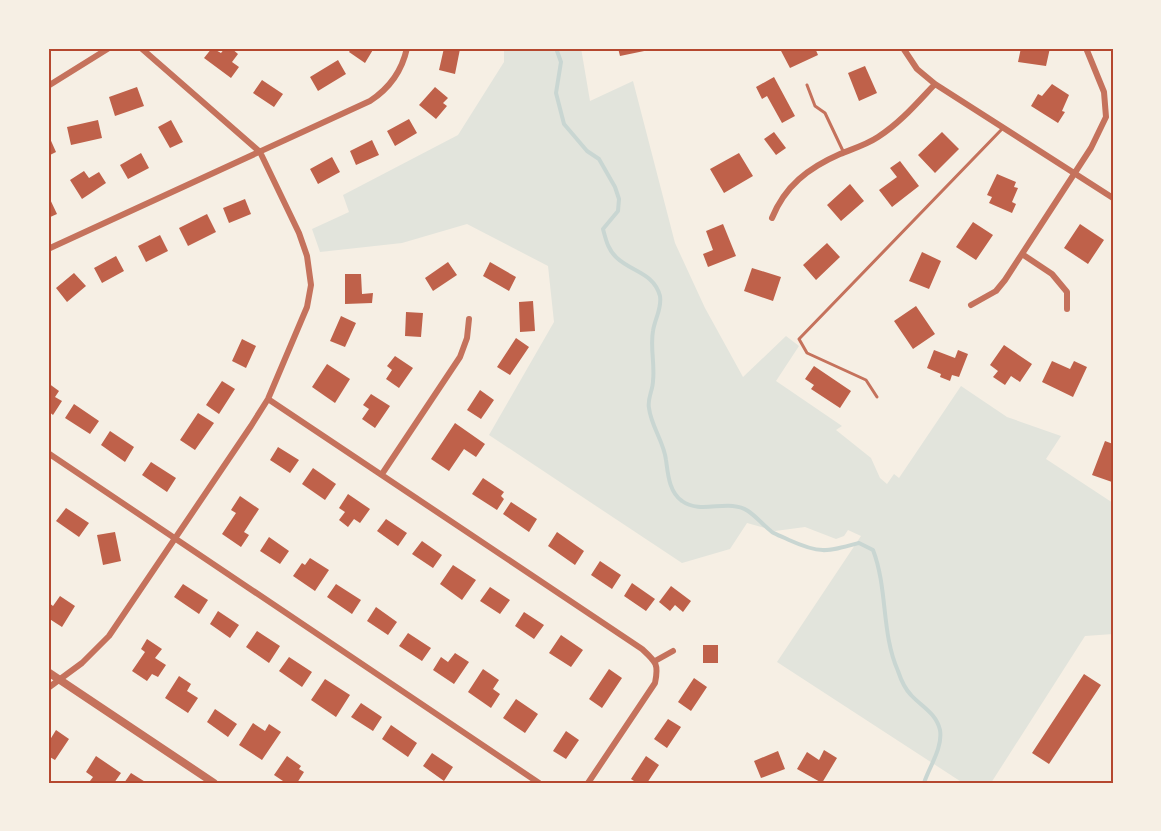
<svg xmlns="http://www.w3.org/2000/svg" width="1161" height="831" font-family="Signika,sans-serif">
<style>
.green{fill:#e2e4dc}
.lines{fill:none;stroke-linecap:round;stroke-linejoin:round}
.stream{stroke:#c9d6d2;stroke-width:4}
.building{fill:#bf614a}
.service{stroke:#c5725c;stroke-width:3}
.minor{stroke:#c5725c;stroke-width:6}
.tertiary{stroke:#c5725c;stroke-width:8}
.neatline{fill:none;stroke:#b5482f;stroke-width:2}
</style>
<rect width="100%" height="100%" fill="#f6efe4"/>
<!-- green -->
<path class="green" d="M504,48H581L590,101L633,81L675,243L705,308L743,377L786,336L799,346L776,381L842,426L836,430L871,458L880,478L887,484L894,474L899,478L961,386L1007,417L1061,436L1046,459L1113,503V634L1085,636L991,783H963L777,662L861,536L848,530L844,536L836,539L805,527L775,531L747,523L730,549L682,563L489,435L554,322L548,266L467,224L402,243L320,252L312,229L349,212L343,195L458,135L504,62Z"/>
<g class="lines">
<!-- stream -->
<path class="stream" d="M556,48L561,62L556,93L564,124L587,151L599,159L615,187L619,199L618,211L603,229C606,240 608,250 617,258C632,272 654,273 660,296C662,309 655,318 653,331C650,347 655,364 653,381C653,390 647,399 649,408C651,426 664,442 666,460C668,474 669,492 682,501C701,515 729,498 748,511C757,517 764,526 772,532C777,535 783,537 789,540C820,554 826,552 859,543L873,550C888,589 881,633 898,671C901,680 905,689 911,695C922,707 936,713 940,730C943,748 929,767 924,783"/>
</g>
<!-- building -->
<path class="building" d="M212,48L221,53L225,48H231L238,54L232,62L239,67L231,78L204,58Z
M352,48H374L365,63L349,52Z
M444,48L460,49L455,74L439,70Z
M618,48H648L649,50L620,56Z
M782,48H815L818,55L790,68L780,49Z
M1021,48H1050L1046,66L1018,62Z
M338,60L346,74L318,91L310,77Z
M865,66L877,93L859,101L848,73Z
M774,77L795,116L782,123L767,96L762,99L756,87Z
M262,80L283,94L274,107L253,93Z
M1052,84L1069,95L1062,111L1065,112L1058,123L1031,106L1038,94L1042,96Z
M137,87L144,106L115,116L109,97Z
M435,87L448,98L443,103L447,106L436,119L419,105Z
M409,119L417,133L395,146L387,131Z
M98,120L102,138L71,145L67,127Z
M171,120L183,142L170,148L158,127Z
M774,132L786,148L776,155L764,139Z
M942,132L959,149L935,173L918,155Z
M48,134L56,152L48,156Z
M372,140L379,155L356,165L350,151Z
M141,153L149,168L128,179L120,165Z
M739,153L753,176L724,193L710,169Z
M332,157L340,172L318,184L310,169Z
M900,161L919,186L892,207L879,190L897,177L890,168Z
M84,171L89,178L99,172L106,183L82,199L70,180Z
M997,174L1016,182L1014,187L1018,188L1012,202L1016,204L1012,213L989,203L992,197L987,195Z
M850,184L864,201L841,221L827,205Z
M48,195L57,214L48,218Z
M245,199L251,214L229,223L223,208Z
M207,214L216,232L188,246L179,228Z
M973,222L993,235L976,260L956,247Z
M723,224L736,256L708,267L703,254L713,250L706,231Z
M1080,224L1104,240L1088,264L1064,248Z
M160,235L168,251L146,262L138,246Z
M827,243L840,257L816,280L803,265Z
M922,252L941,261L929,289L909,281Z
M116,256L124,271L102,283L94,268Z
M448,262L457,275L433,291L425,278Z
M490,262L516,277L509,291L483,276Z
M752,268L781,277L773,301L744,291Z
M74,273L86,286L67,302L56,288Z
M345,274H361L362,294L373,293L372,303L345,304Z
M533,301L535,331L520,332L519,302Z
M916,306L935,334L913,349L894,321Z
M406,312L423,313L421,337L405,336Z
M341,316L356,323L345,347L330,341Z
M516,338L529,347L510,375L497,367Z
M242,339L256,346L246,368L232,361Z
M1004,345L1032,364L1020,382L1011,376L1005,385L993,377L998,371L990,365Z
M934,350L955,358L958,350L968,354L959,377L952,375L950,381L940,377L941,374L927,368Z
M395,356L413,368L399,388L386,379L392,370L387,366Z
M1052,361L1070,369L1074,361L1087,367L1073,397L1042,382Z
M327,364L350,379L335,403L312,387Z
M814,366L851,391L840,408L811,389L814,385L805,379Z
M222,381L235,389L219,414L206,405Z
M48,383L59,391L55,397L62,401L53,415L48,411Z
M480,390L494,400L481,419L467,410Z
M371,394L390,406L375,428L362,419L369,409L363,405Z
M74,404L99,421L90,434L65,418Z
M198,413L214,423L195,450L180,440Z
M455,423L485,444L476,457L464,449L449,471L431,459Z
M110,431L134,447L125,462L101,445Z
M1105,441L1113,444L1112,482L1092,475Z
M278,447L299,460L290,473L270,460Z
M151,462L176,478L167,492L142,475Z
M313,468L336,484L325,500L302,484Z
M483,478L504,492L501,496L504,499L497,510L472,494Z
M348,494L370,509L360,523L354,519L348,527L339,520L345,512L339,508Z
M240,496L259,509L244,532L249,535L241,547L222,534L236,513L231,510Z
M511,502L537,519L529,532L503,514Z
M66,508L89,523L79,537L56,521Z
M386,519L407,533L398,546L377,531Z
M115,532L121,561L103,565L97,535Z
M557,532L584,551L575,565L548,546Z
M269,537L289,551L280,564L260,551Z
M422,541L442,555L433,568L412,554Z
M310,558L329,570L315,591L293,576L302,563L305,565Z
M600,561L621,575L612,589L591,575Z
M453,565L476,580L462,600L440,584Z
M632,583L655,599L646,611L624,596Z
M183,584L208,600L199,614L174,597Z
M336,584L361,600L352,614L327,597Z
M671,586L691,601L683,612L675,605L670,611L659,602Z
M490,587L510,600L500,614L480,601Z
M60,596L75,606L62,627L48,618V605L49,603L53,606Z
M376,607L397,622L388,635L367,621Z
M218,611L239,625L230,638L210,624Z
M524,612L544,625L534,639L515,626Z
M257,631L280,646L269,663L246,647Z
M408,633L431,648L422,661L399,646Z
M561,635L583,650L571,667L549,653Z
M147,639L162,649L155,658L166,665L158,677L152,674L147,681L132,671L145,652L141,649Z
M703,645H718V663H703Z
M455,653L469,662L454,684L433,670L441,657L448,662Z
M289,657L312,672L302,687L279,671Z
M483,669L499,680L493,689L500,694L491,708L468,692Z
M609,669L622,678L602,708L589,699Z
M1084,674L1101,685L1049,764L1032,753Z
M179,676L191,684L187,691L198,698L188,713L165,698Z
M694,678L707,687L691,711L678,702Z
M325,679L350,695L336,717L311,700Z
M516,699L538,714L525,733L503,718Z
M361,703L382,717L373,731L351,717Z
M215,709L237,724L228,737L207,722Z
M668,719L681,727L667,748L654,739Z
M253,723L265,731L269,724L281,732L262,760L239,745Z
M391,725L417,743L408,757L382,739Z
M56,730L69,739L55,760L48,756V743Z
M566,731L579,740L566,759L553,751Z
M824,750L837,758L822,783L797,769L807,752L819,760Z
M778,751L785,769L761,778L754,761Z
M432,753L453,767L444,781L423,766Z
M96,756L121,773L114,783H92L90,781L93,777L86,772Z
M287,756L301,766L299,769L304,772L297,783H286L274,775Z
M646,756L659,765L647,783H637L631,779Z
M131,773L147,783H124Z"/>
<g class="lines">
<!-- service -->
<path class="service" d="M807,85L815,106L825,113L843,151
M877,397L866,380L807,353L799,339L1003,128"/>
<!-- minor -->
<path class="minor" d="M903,48L917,69L935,84L1113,198
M48,86L109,48
M772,218C785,186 808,168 840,154C852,149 866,145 878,137C900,123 917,103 935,84
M48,249L370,101C390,88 402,71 407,48
M1022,254L1052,274L1067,292V309
M971,305L996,291L1005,280L1091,148L1106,117L1104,92L1086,48
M268,399L642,649C656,662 659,664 655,683L588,783
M48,453L539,783
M382,474L460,357L467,338L469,319
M655,661L673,651
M48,688L82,663L109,636L251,426L268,399L307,307L311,285L307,256L299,233L260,152L141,48"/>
<!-- tertiary -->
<path class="tertiary" d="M48,672L214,783"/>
</g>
<!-- border -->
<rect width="1161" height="831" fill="none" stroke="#f6efe4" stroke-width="99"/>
<rect x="50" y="50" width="1062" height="732" class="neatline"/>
</svg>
